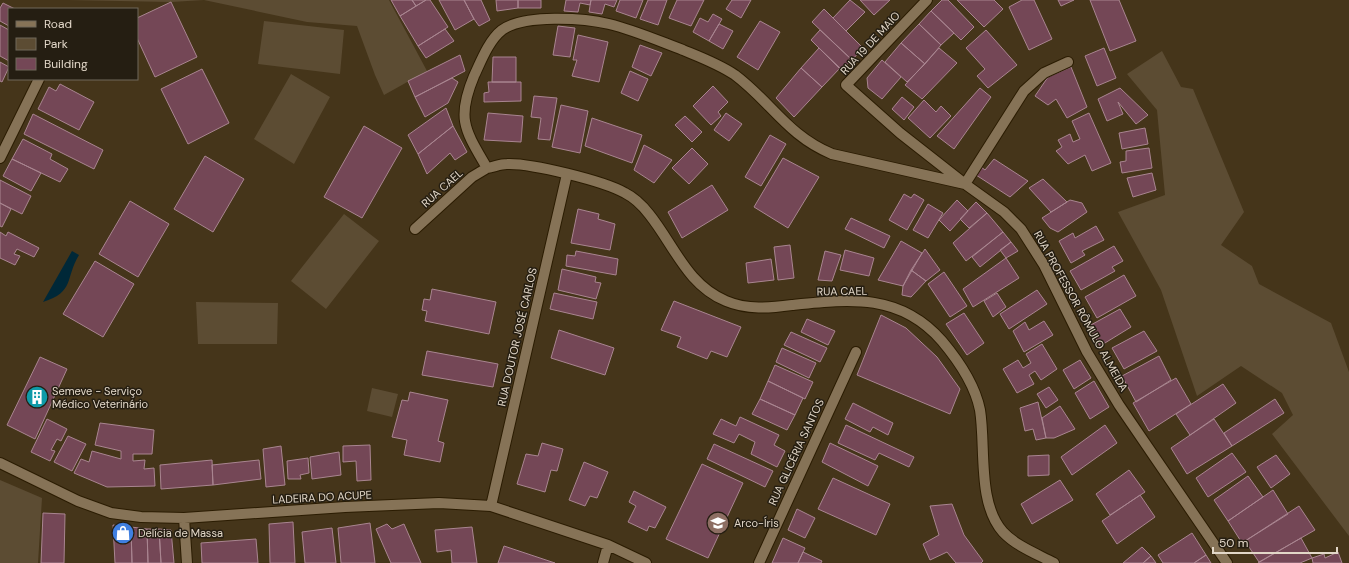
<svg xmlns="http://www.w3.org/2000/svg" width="1349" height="563" font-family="'DM Sans',sans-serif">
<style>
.green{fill:#5c4c33}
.water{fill:#002838}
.building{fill:#744756;stroke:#a98590}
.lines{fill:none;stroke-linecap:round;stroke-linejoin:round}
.minor-casing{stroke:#2b1c02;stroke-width:12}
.minor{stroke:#867357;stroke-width:10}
.labels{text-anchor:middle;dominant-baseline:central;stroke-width:3;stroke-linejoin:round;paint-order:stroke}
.street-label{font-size:11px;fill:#e2d7c8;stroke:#251e12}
.poi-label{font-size:11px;fill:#e2d7c8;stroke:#251e12;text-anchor:start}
</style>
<rect width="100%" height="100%" fill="#45351a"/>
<!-- green -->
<path class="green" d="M67,0H389L427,71L384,95L375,75L357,26L307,22L204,0L171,2Z
M264,21L344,30L340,74L258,64Z
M1162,51L1181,87L1193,89L1244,212L1221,245L1252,266L1259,284L1331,323L1349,372V536L1272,434L1293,415L1282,393L1241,366L1197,396L1161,290L1118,212L1165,195L1157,110L1127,74Z
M291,74L330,97L294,164L254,139Z
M344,214L379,241L326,309L291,281Z
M196,302L278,303L277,344H198Z
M372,388L398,394L392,417L367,411Z
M0,480L42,498L38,563H0Z"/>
<!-- water -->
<path class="water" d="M72,251L79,255C65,278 75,292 43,302Z"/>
<!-- building -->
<path class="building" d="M391,0H412L416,6L400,16Z
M412,0H426L416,6Z
M426,0H430L448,27L418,46L400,16Z
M439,0H464L474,19L455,30Z
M464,0H481L490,20L479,26L474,19Z
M496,0H518V8L497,11Z
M518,0H541V8H518Z
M566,0H591L590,5L580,3L578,12L564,11Z
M591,0H617L614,7L605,4L602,14L589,12Z
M620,0H643L636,18L616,11Z
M648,0H667L658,25L640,19Z
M677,0H704L691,26L669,18Z
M732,0H751L741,18L726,9Z
M850,0L865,12L846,31L833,18Z
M860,0H890L874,15Z
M942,0H948L974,27L961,40L931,11Z
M957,0H994L1003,9L984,27Z
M1022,0H1034L1052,39L1029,50L1009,7Z
M1058,0H1074L1061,6Z
M1090,0H1119L1136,41L1110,51Z
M171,2L197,57L155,77L137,38V18Z
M3,3L15,9H9V26L0,21V8Z
M824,9L863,48L852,60L812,22Z
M931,11L954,33L941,45L919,24Z
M713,14L722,19L709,41L693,32L700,18L708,22Z
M760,21L780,32L758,70L737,57Z
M719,24L733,31L723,49L709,41Z
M919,24L941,45L925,64L901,43Z
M0,25L9,30V61L0,56Z
M558,26L575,28L570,57L553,55Z
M445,29L454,41L426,58L418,46Z
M820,30L852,60L841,70L811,40Z
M986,30L1017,65L988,88L977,76L985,69L966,48Z
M578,35L608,42L599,82L572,76L577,60H573Z
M901,43L925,64L907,82L885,62Z
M640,45L662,53L651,76L632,67Z
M819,48L840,68L822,87L801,68Z
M939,48L957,63L922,99L905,85Z
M1104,48L1116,78L1097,86L1085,56Z
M460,55L465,71L415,97L408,81Z
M493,57H516V82H492Z
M882,60L901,77L882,99L868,88L867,78Z
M0,62L9,67L2,82L0,81Z
M1071,67L1087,107L1067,118L1056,99L1048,105L1035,96L1048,77Z
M801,68L822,87L794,117L776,98Z
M202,69L229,123L188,144L161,89Z
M630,71L648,79L638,101L621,93Z
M452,78L458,82L448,103L425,117L415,97Z
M488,82H521V101L484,102V93L489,92Z
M60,84L94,102L79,130L38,109L49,87L56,91Z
M713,86L728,102L718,112L721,116L711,125L693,106Z
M980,88L991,97L954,149L937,136Z
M1120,88L1148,115L1136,124L1118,102L1123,114L1107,121L1098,99Z
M534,96L557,98L550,140L538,139L541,118L531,117Z
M902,97L914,107L904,120L892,109Z
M924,100L936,112L941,106L951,116L930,138L908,118Z
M561,105L588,111L580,153L552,147Z
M446,108L453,126L418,154L408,135Z
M488,113L523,116L521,142L484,140Z
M726,113L742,124L729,141L714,130Z
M1089,113L1111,163L1092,171L1085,155L1068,164L1056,151L1062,147L1058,140L1070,134L1073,142L1080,139L1072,121Z
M33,114L103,150L94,169L24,134Z
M685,116L702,132L692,142L675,125Z
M592,118L642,135L632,163L585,146Z
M364,126L402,148L362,218L324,197Z
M453,126L467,152L455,160L450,153L427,174L418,154Z
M1145,128L1148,144L1122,149L1119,133Z
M770,135L786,144L761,186L745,177Z
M23,139L52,154L50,159L68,169L60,182L12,159Z
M644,145L672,160L654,183L634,170Z
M692,148L708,164L689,184L672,168Z
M1149,148L1152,168L1122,173L1120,162L1126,161V151Z
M205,156L244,179L213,232L174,209Z
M783,158L819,177L788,228L754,207Z
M12,159L41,173L31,191L3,176Z
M994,159L1028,181L1010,197L976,175L981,167L985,170Z
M1152,173L1156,190L1133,197L1127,178Z
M1043,179L1067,202L1051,212L1029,188Z
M0,180L31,196L22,214L0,203Z
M712,185L728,210L682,238L668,212Z
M904,194L911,198L914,194L924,200L907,230L889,220Z
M957,200L968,211L950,231L939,220Z
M1070,200L1082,203L1087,212L1058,232L1050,228L1042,218Z
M130,201L169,224L138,277L99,254Z
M976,202L987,213L969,228L960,219Z
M0,203L11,209L2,227L0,226Z
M928,204L943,213L928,238L913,230Z
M578,209L599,214L598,219L615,224L610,250L571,243Z
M987,213L1003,232L966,261L953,243Z
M851,218L890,236L884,248L845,229Z
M1096,226L1104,240L1082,251L1085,255L1071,263L1059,241L1073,233L1075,238Z
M0,232L6,236L8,232L39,248L34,257L17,249L14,254L20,256L15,265L0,258Z
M1003,232L1011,242L980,267L972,257Z
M901,241L922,253L903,286L878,280Z
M1011,242L1018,251L1006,258L1000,250Z
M790,245L794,278L778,280L774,247Z
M1114,246L1123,261L1112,267L1115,271L1081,290L1070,271Z
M925,249L940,270L926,281L911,270Z
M845,250L874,258L869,276L840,270Z
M576,251L618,259L616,275L566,266L567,255L575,256Z
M825,251L841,255L832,281L818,280Z
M1006,258L1019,278L973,307L963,289Z
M771,259L774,280L748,283L746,263Z
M95,261L134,284L103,337L63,314Z
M562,269L596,277L595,282L601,283L596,299L558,290Z
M911,270L926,281L911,297L902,295L903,286Z
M944,272L967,306L950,317L928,284Z
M1124,275L1136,296L1097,318L1085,297Z
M432,289L496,302L489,334L425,321L427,311L422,310L424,299L430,300Z
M1037,290L1047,304L1009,329L1000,314Z
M554,293L597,302L593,319L550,309Z
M997,293L1006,307L993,317L984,301Z
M674,301L741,327L727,357L711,351L707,359L677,347L681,337L661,330Z
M1120,309L1131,327L1100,346L1089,326Z
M964,313L984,343L967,355L946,324Z
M881,315L906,328L937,357L960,389L950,414L857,375Z
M807,319L835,331L828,345L801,332Z
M1044,321L1053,335L1024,352L1013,331L1025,322L1029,330Z
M559,330L614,348L605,375L551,358Z
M1144,331L1157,351L1124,369L1112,348Z
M791,332L827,348L820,362L784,345Z
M1042,344L1057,369L1041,380L1035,371L1029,375L1034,384L1017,393L1003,369L1018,360L1023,368L1031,363L1026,354Z
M782,348L816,363L809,378L776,362Z
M427,351L498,364L493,387L422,375Z
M1159,356L1171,380L1136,402L1122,376Z
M40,357L67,369L35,439L7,425Z
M1080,360L1091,378L1074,389L1063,370Z
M775,365L813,382L805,399L768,381Z
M1176,378L1191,404L1149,431L1133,403Z
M768,381L803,398L795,415L760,399Z
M1094,381L1109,407L1090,419L1075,393Z
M1223,384L1236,403L1190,435L1176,414Z
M1049,387L1058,400L1046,408L1037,394Z
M410,392L448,400L438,441L444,443L440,462L404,455L407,440L392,437L402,400L408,401Z
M760,399L795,415L787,430L752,414Z
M1275,399L1284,413L1232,446L1224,433Z
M1038,402L1046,438L1036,440L1033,429L1025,431L1020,408Z
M853,403L893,423L888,435L873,427L870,432L845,419Z
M1060,406L1075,429L1054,438H1046L1042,418Z
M740,417L779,435L774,445L785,451L777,467L751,454L755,442L739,434L734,443L713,434L721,419L736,426Z
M47,419L67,429L61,441L57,439L51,450L55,451L50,461L31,452Z
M1214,419L1232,446L1187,474L1171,448Z
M100,423L154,430L152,454H133V461L145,460L144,469L154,468L155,486L107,487L74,473L81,459L89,462L92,451L121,459V451L95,445Z
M846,425L914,457L909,467L879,453L875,460L838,443Z
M1105,425L1117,443L1072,475L1061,457Z
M68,436L86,444L72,471L54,462Z
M542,443L563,449L557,471L551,470L545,492L517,484L526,454L538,456Z
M830,443L878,466L868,486L822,462Z
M714,444L773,471L765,487L707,459Z
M370,445L371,480L357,481L356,461L343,462V446Z
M281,446L285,485L266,487L263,449Z
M339,452L341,475L312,479L310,457Z
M1232,453L1246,472L1208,497L1196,478Z
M1049,455V475L1028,476V456Z
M1276,455L1290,474L1271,488L1257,467Z
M308,458L309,473L300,475L301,479H288L287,461Z
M212,460L213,485L161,489L160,465Z
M259,460L261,479L213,485L212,465Z
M584,462L608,472L597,498L590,496L585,506L569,500Z
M702,464L743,483L708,558L666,539Z
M1129,470L1145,492L1110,515L1096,494Z
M1248,476L1263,497L1228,521L1214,500Z
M833,478L890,504L876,535L818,509Z
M1060,480L1073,500L1032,524L1021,504Z
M1273,490L1288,514L1242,543L1228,521Z
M634,491L666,507L655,528L649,526L647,531L628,522L636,506L629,502Z
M1140,495L1155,517L1117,544L1102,521Z
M952,504L964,535L983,561L981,563H956L947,552L930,560L923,544L939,535L930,506Z
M1299,506L1315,530L1259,562L1245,541Z
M797,509L815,518L805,538L788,530Z
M43,513L65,514L64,563H41Z
M293,522L295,563H270L269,524Z
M370,523L375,563H341L338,528Z
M387,524L392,529L404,524L421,563H391L376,529Z
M113,525L131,527L132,563H115Z
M131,527L147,529L148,563H132Z
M472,527L477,563H452L451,550L437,552L435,530Z
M332,528L336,563H305L302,532Z
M147,529H159L161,563H148Z
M159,529L171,530L174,563H161Z
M1192,533L1206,555L1194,563H1163L1158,555Z
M783,538L805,548L798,563H772Z
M1301,538L1312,558L1300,563H1258Z
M256,539L258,563H202L201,543Z
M504,546L555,563H498Z
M1142,547L1151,556L1143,563H1123Z
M803,552L822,561L821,563H798Z
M1338,552L1342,563H1313L1312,558L1324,554L1325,558Z
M1206,555L1211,563H1194Z
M1151,556L1156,563H1143Z"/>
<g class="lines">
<!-- minor casing -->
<g class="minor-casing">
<path id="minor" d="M927,0L846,85L900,133L965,184L1024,91L1044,73L1068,62
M0,158L39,79
M415,229L472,177L487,168
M0,463L78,501L111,513L141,517L184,518L345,507L439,503L491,506L608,545L646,563
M491,506L567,174
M184,518L187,563
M603,563L608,545
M759,563L856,352
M1054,563C1037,554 1016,546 1003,532C977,503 986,447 980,410C975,385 958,360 942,341C900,293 850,299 792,305C770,308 747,310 726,301C687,285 674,245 649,214C642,205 635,198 625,193C604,181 531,163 507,164C500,164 494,167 487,168C465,130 456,119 474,76C481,61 489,40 502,30C524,14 584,18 609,24C634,30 659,41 683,50C700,57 719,64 735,75C771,102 788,136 832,154L965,184L1004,212L1021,229L1044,265L1087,352L1119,405L1227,563"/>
</g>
<!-- minor -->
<use href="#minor" class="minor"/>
</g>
<!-- icons -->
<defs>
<g id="building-disc" transform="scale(1.15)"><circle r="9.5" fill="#0f9aa8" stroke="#251e12"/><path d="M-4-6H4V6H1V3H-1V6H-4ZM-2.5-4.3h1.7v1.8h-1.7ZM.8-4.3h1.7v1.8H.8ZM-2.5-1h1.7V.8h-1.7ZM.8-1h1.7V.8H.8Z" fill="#fff"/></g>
<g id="school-disc" transform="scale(1.15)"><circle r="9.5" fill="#8d6e63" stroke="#251e12"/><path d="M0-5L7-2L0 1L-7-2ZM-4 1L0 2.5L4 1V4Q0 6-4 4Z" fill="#fff"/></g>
<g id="shop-disc" transform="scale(1.15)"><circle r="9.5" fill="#3f7fe0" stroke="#251e12"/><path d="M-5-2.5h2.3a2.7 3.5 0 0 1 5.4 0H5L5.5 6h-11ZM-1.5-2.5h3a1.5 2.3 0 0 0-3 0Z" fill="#fff"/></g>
</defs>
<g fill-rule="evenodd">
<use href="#building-disc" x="37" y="397"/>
<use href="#school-disc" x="718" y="523"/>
<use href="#shop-disc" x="123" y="533"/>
</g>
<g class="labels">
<!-- street labels -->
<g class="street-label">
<text transform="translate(870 43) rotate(-47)">RUA 19 DE MAIO</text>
<text transform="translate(442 188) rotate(-42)">RUA CAEL</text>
<text transform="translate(842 291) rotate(-1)">RUA CAEL</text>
<text transform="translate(1081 311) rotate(61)">RUA PROFESSOR RÔMULO ALMEIDA</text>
<text transform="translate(517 337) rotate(-77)">RUA DOUTOR JOSÉ CARLOS</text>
<text transform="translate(796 452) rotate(-65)">RUA GLICÉRIA SANTOS</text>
<text transform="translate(322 497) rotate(-3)">LADEIRA DO ACUPE</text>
</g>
<!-- poi labels -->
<g class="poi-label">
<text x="52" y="391">Semeve - Serviço<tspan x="52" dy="13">Médico Veterinário</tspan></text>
<text x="734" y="523">Arco-Íris</text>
<text x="138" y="533">Delícia de Massa</text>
</g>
</g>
<!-- legend -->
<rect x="8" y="8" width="130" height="72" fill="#251e12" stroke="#71685b"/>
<rect x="16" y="21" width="20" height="6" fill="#867357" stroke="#71685b"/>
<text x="44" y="28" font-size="12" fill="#e2d7c8">Road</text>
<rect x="16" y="38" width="20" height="12" fill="#5c4c33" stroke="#71685b"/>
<text x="44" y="48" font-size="12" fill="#e2d7c8">Park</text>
<rect x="16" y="58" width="20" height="12" fill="#744756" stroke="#71685b"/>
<text x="44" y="68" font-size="12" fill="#e2d7c8">Building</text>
<!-- scale -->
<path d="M1213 547v6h124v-6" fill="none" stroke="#e2d7c8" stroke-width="2"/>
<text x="1219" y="547" font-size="12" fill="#e2d7c8" stroke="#251e12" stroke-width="3" paint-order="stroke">50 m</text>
</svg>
